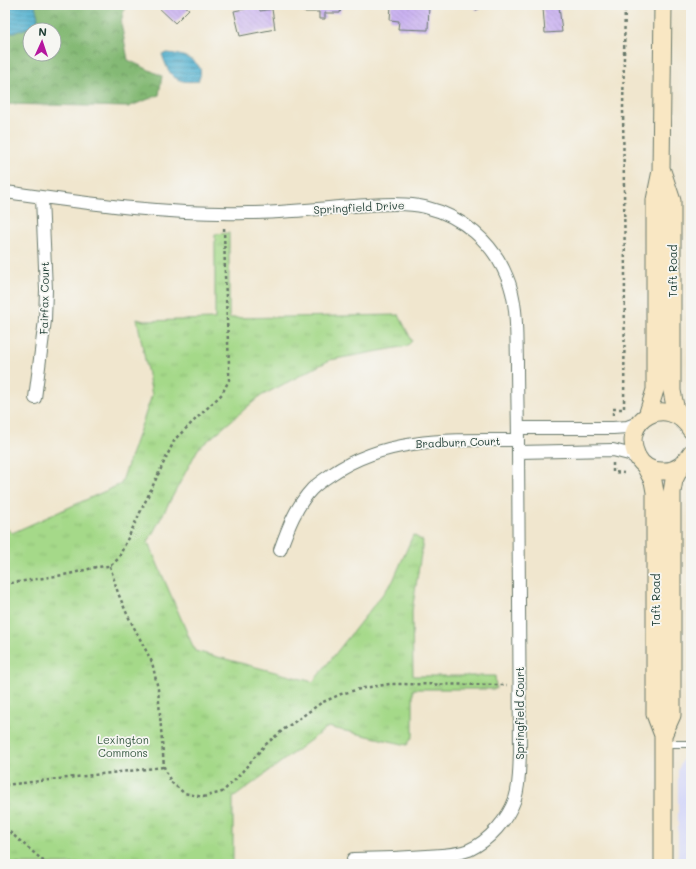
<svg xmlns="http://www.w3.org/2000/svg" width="696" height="869" font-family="Mali,sans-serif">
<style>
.built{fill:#d6d8f8}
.grass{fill:url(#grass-tufts);stroke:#628b5e}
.forest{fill:url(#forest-crowns);stroke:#527b54;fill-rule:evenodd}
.water{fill:url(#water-rules);stroke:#387782}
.building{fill:url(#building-back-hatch)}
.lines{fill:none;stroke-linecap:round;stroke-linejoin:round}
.lane-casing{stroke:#68786a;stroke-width:8}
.street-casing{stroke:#68786a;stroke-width:14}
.secondary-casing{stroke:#68786a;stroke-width:19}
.path{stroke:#68786a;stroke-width:2.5;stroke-dasharray:3 3;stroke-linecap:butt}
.lane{stroke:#fff;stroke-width:6}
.street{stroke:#fff;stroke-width:12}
.secondary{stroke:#f9e7c3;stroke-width:17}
.labels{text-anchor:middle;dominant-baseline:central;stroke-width:3.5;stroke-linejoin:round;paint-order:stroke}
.street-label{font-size:11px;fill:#1f3d34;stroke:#f6f6f2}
.park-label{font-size:11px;fill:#3a5c45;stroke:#f6f6f2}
</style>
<defs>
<pattern id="grass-tufts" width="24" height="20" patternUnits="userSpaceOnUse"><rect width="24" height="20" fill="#a5d989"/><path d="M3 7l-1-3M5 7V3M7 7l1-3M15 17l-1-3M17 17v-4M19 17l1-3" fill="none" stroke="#8ebb77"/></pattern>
<pattern id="forest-crowns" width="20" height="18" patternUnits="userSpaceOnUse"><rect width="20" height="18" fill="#84b975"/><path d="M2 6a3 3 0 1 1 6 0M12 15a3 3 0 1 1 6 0" fill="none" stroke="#6b9861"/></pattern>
<pattern id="water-rules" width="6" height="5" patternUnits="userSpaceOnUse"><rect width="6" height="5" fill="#51b1d0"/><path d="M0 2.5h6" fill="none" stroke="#4391aa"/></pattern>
<pattern id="building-back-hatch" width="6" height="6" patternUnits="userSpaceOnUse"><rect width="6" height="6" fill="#c6abf1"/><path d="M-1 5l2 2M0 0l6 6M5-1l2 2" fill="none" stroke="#a08cc4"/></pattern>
</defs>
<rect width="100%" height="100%" fill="#f6f6f2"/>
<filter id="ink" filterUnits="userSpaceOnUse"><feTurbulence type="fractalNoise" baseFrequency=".025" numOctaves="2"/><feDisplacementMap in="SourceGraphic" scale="8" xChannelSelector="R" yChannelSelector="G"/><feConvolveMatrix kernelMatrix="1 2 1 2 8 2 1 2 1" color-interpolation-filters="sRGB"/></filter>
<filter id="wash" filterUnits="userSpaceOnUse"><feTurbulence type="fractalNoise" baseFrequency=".012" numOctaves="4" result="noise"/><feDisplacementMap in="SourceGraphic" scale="16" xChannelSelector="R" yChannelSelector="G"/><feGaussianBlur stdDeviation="0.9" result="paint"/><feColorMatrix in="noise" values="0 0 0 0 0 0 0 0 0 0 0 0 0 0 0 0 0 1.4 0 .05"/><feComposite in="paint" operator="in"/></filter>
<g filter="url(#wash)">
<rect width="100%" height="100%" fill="#f0e6ce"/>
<!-- built -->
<path class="built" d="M691,742V864H678V770Z"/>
<!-- grass -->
<path class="grass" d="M229,233V318L399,315L412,341L407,346L330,360L259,397L198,449L148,542L195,651L313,682L393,581L413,535L423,541L412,611L413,676H495L496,689H413V736L407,745L328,727L233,798V864H5V527L12,533L121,484L152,395L137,319L144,321L215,319V234Z"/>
<!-- forest -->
<path class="forest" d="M5,5H125L121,23L128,60L162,76L159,95L128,107L5,104ZM30,30H54V54H30Z"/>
<!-- water -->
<path class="water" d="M5,5H35L38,18L35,26L5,35Z
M167,53C182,54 209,62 198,81C174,84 169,75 162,54Z"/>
<g id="blocks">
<!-- building -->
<path class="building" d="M156,5H184L189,9L175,23Z
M303,5H344V8H341L340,13H325V19H319V12H303Z
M391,5H429L428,30L398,29L399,21L390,20Z
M475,5H490L476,10Z
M259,6L260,11L272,9L275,29L240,36L234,11Z
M559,6L562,32L545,33L543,8Z"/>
</g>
</g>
<g filter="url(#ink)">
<use href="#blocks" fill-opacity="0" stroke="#68786a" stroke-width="1"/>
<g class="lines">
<!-- lane casing -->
<g class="lane-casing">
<path id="lane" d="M665,744H691"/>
</g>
<!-- street casing -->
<g class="street-casing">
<path id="street" d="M5,192C86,203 165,215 248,213C288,213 329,207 369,205C388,204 407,203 425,207C462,216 493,242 507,277C518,303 516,334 517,362C517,391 518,419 518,448C518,550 519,652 520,753C519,768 520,784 515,799C508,819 489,841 469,850C456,855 440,855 427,856C402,858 378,859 353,859
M35,398L45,320L46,290L42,198
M518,428H613L627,427L640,422
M518,452L613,450L629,454L638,459
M280,550C288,528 296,506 312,489C318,483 326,478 332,474C387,436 455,440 518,440"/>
</g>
<!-- secondary casing -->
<g class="secondary-casing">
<path id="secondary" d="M662,171L672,201V391L675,406L681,417
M647,416L655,390V200L661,171L663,5
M691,430C668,392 619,420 637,456C642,466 652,471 662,471C675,472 685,464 691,453
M645,466L653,481L655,492V714L663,735V864
M663,735L672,715V492L674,480L681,466"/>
</g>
<!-- path -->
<path class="path" d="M613,415V409H624L625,272L623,108L625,5
M613,463V472L624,473
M689,508L691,501
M110,566L118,593L127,614L152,662L158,689L164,767L171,782L184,793L203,797L222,792L235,780L265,745L283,730L321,703L341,694L364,688L390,684L507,685
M5,584L69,574L96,567L110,566L118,559L175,439L222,394L229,380V364L225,275L224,225
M5,785L164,767
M5,828L47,864"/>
<!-- lane -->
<use href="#lane" class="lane"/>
<!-- street -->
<use href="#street" class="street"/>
<!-- secondary -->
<use href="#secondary" class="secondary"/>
</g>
</g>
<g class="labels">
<!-- street labels -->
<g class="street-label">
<text transform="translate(359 207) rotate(-3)">Springfield Drive</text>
<text transform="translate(672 271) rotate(-90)">Taft Road</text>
<text transform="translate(44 298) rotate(-89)">Fairfax Court</text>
<text transform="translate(458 442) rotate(-2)">Bradburn Court</text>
<text transform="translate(655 600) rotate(-90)">Taft Road</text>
<text transform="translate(519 713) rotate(-90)">Springfield Court</text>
</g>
<!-- park labels -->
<g class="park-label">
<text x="123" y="739">Lexington<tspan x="123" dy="13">Commons</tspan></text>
</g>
</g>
<!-- margin -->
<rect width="696" height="869" fill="none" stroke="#f6f6f2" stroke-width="20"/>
<!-- north arrow -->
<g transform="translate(42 42) rotate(3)"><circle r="19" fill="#f6f6f2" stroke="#a0aca6"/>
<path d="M0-3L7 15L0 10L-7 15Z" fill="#b5179e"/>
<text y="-6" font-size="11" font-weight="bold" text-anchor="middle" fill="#1f3d34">N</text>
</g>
</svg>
